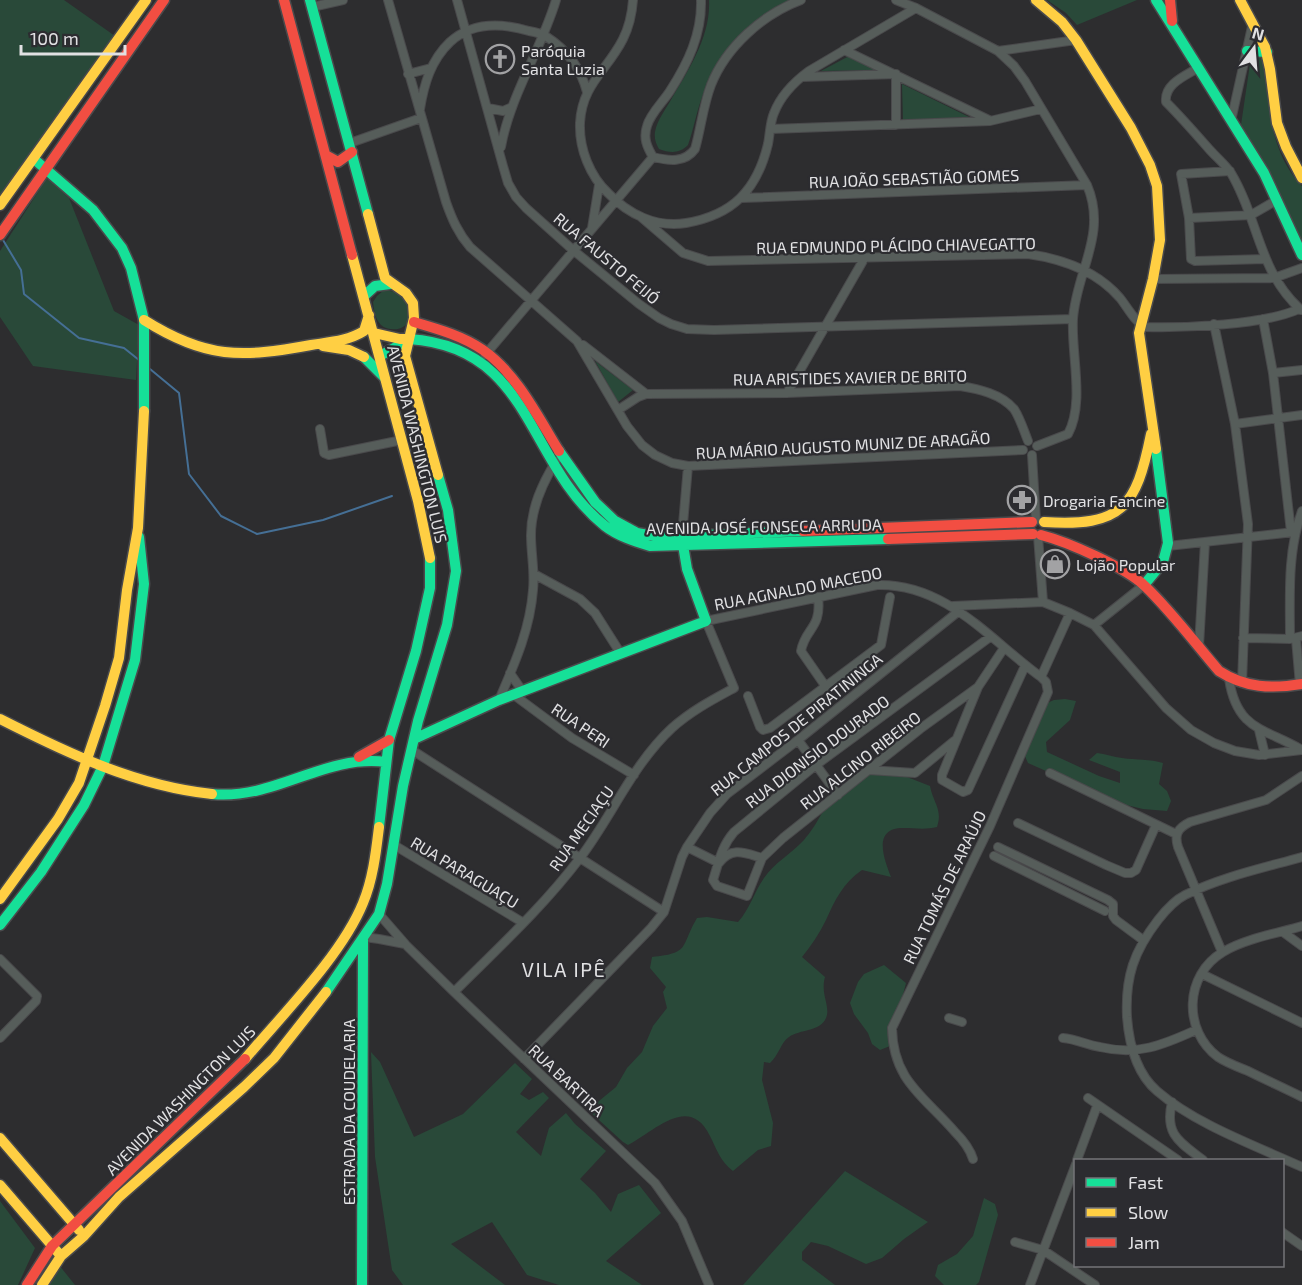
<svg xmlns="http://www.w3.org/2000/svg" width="1302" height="1285" font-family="'Exo 2',sans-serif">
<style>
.green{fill:#294939}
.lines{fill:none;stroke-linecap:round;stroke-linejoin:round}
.stream{stroke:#456f95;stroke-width:2}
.street-casing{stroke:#4a4a4c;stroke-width:10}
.fast-casing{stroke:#4a4a4c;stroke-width:13}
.slow-casing{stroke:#4a4a4c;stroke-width:13}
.jam-casing{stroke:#4a4a4c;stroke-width:13}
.street{stroke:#565d5a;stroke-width:8}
.fast{stroke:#16e098;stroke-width:10}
.slow{stroke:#ffcf43;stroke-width:10}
.jam{stroke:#f24e42;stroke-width:10}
.labels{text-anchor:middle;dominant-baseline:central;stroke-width:4.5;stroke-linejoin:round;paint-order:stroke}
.poi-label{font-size:16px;fill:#e1e1e3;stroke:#2c2c30;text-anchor:start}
.street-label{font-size:16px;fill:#e1e1e3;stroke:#2c2c30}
.quarter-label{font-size:20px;letter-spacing:1.5px;fill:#e1e1e3;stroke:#2c2c30}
</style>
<rect width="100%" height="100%" fill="#2d2d2f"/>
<!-- green -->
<path class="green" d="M0,0H64L115,36L0,200Z
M709,0H790C750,19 719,51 704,92C697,109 694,128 688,145C679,154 670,153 659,149C656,144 654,138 655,132C657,120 666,109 672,98C689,69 711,36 709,0Z
M1047,0H1137L1077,25L1066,13Z
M1258,53C1267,67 1266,84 1268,99C1271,130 1280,164 1302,186V240L1297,233L1273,179L1251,146L1241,125L1251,57Z
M851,55L880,70L821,71Z
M902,84L969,117L903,121Z
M47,178L69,198L114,311L139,325L136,380L33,366L0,317V251Z
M384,290L396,292L407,299C408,305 411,313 409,319C406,331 389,332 381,325C375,319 374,310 373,302L377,296Z
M595,361L633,390L618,402Z
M1065,699L1076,701L1070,720L1046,742L1047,752L1099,776L1120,783V772L1089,760L1097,753C1105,754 1114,757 1122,758C1136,760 1150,759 1163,763L1159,784L1167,791L1171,801L1167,811L1143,809L1118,803L1028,763L1024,754L1045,704L1054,700Z
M873,774L907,777L930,786C933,803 943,809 937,827C925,830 915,828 903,828C872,828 884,859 891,877L862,870C843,883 835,900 826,920C819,934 811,946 802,957L825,977C820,994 831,1007 826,1018C820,1032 800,1029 789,1037C781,1042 779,1055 770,1063L764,1062L762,1080L773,1123L771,1146L758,1150L733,1171C720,1161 717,1150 710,1136C689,1093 654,1132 628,1145L623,1142L588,1110L616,1087L627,1068L642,1052L653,1026L667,1008L663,992L666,987L650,968L652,957C691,953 680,947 697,918L707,917L738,922C750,909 754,892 764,878C774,863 791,854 804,840C829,812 828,779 873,774Z
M884,965L906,983L890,1046L880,1050L872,1044L868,1033L854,1014L850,1003L858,982L864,974Z
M371,1052L380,1062L414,1137L463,1114L515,1063L532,1079L520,1094L529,1100L543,1092L549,1098L516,1132L541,1156L549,1128L566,1113L575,1124L606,1151L580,1179L595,1193L611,1212L618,1194L639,1185L661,1213L606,1261L642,1285H559L527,1275L492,1222L451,1244L505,1285H403L392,1270L375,1157Z
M845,1171L928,1222L904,1239L882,1258L866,1264L828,1246L811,1242L802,1252V1260L835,1285H743Z
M984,1198L995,1204L998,1215L979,1282L976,1285H944L935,1276L938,1265L957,1254L973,1236Z
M0,1201L35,1248L18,1285H0Z
M59,1265L75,1285H48Z"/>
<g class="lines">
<!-- stream -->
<path class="stream" d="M3,240L21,270L24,294L79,338L124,348L139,360
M150,369L179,393L189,474L221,516L257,534L323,520L392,496"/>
<!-- street casing -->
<g class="street-casing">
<path id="street" d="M388,0L446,202C452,219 458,233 470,247L577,341L627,426L642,445L655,455L672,463L688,466L1023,450
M457,0L503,166L508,183L516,197L526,208L573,250L639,304L659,318L671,324L687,329L714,330L1073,319
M633,0C632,14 629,27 623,39C607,71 582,84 580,123C579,149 590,176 608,193C628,214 656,228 686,223C733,215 757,190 768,144C770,134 770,122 774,113C781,95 794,82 809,71L916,8
M896,0L916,8L998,51L1014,66L1025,81L1087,185C1108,234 1076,272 1073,319C1071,354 1085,403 1068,434L1037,446
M312,7L343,0
M844,50L989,120
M998,51L1076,40
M1198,68C1185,76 1164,84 1166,102C1181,117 1195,133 1209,149C1216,157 1225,164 1231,173C1259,220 1258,271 1301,310
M408,74L431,68
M802,77L896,74V125
M488,108L503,111L512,107
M420,109C424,84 431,60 450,42C472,22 502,23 529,31C535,32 541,33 547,37C567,50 581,69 587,92
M1231,121L1253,22
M771,129L990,121L1041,109
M350,143L421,118
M501,147C510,96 541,50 556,0
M653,157C669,161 685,163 695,149C701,128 703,106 711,85C726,47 763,14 801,0
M653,157C647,147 643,138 647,126C650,114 663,102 670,91C688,63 702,34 701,0
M1230,171L1181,174L1189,218L1191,259L1195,261L1265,259
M741,198L1087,185
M641,217L683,253L708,261L1028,254C1063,259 1097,271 1120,298C1128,308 1134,321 1145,327C1186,328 1263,325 1299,309
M1189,218L1251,215L1277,200
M592,228L599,185
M1153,279L1274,278L1302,268
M1263,319L1273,373L1291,532
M1214,324L1235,424L1248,524L1242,683
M583,345L646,394
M485,355L653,157
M1273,373L1302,370
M787,393L864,259
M618,410L638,397L646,394L787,393L960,386C979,389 1001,394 1014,409C1020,418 1024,431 1028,441
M1235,424L1302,415
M320,429L324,453L329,455L402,440
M1032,455L1036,520
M682,536L688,466
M1038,536L1043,602
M1168,546L1294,532
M534,574L580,599L595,613L621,654
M818,597C822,629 805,628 801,651L826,687
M953,606L1043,602L1070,613L1094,625L1166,708L1191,730L1214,743L1235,751L1259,755L1302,750
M1094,625L1144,585
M1243,638L1290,639L1302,636
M1290,639C1290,597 1287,552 1302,511
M1296,639L1300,685
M1199,646L1205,542
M1004,648L978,687L942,775V780L963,792L968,790L1025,666
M510,673L523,692
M1229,679C1237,731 1265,728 1302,750
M978,687L920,729L783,838L762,858L747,896L717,886L713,880C719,862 721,847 734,832L816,765L990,637
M514,695L572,738L634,775
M748,696L760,727L763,730L770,728L881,645L890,597
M499,700C514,665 530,630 533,590C535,572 531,554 531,535C531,508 542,484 556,461
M1259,730L1265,755
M798,740L838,795
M412,750L664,912
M869,770L915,773L954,741
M1050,773L1176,834
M1018,823L1106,865L1125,873H1131L1136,870L1156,825
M394,845L522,922
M687,847L719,863C732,846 745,853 762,858
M998,847L1108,900L1113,904V916L1116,920L1143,940
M994,856L1105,911
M1302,857C1263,868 1221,877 1185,895C1175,900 1165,911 1158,920C1134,951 1125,977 1127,1017C1129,1043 1136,1073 1157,1091C1195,1124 1256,1146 1302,1167
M379,914L406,945L454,992L655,1183L682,1221L709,1285
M1302,926C1278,933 1244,939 1223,952C1184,975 1183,1031 1218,1057C1227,1063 1238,1067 1248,1071C1266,1080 1284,1088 1302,1097
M1283,932L1302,946
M364,937L379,939L405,944
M1222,952L1178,847C1174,834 1178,828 1190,822L1266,800L1302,776
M0,959L37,996L36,1001L0,1038
M1202,974L1302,1023
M454,992C497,949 543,907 580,858C612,816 633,764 672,728C691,711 712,700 734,688L706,621L877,585C946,583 990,640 1041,677
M949,1018L962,1022
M1063,1038C1076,1039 1087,1045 1100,1047C1137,1056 1163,1045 1196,1030
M524,1059L651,928L664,912L682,857L687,847L710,813L727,794L798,740L959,611
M1088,1098L1178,1160
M1172,1102C1164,1135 1180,1142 1203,1160
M973,1159C970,1149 963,1140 955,1132C924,1096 893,1081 892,1028L990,826L1048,692L1046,682L1041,677L1070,613
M1077,1160L1097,1106
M1282,1232L1302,1246
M1015,1242L1043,1250L1095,1285
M1030,1285L1076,1164"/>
</g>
<!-- fast casing -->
<g class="fast-casing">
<path id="fast" d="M310,0L368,214
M1156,0L1264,173L1302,255
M1247,51L1267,52
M34,159L93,210L122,248L131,268L144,320V411
M364,296L375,286L390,284
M409,339C533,347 525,462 605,526C618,536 634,541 650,546L888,539
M380,356L408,340
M364,357L384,377
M559,451L595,502L615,521L637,533L654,536H682L803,531
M1144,585L1163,562L1168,543L1156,449
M414,739L499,700L706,621L687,569L682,539
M212,794C276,800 324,754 386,762
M379,827L389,740L416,651L430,588V558
M0,925L41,872L84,805L103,766L135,660L144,584L139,537
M326,992L379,914L387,884L403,786L418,721L447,625L456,571L448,510L438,475
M362,1285L363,940"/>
</g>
<!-- slow casing -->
<g class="slow-casing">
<path id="slow" d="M1036,0L1062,22L1076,40L1131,128L1150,165L1157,186L1160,240L1153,279L1139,333L1156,449
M1240,0L1265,47L1270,69L1277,123L1286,147L1302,178
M0,205L146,0
M368,214L385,278L406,293L413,303L414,318L405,356L438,475
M352,255L418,501L430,558
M144,320C206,359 241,358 311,345C330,342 348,341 364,331L369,315
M374,333L400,339H409
M323,346L349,350L364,357
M1044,522C1122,527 1136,508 1151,434
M0,719C67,753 136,786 212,794
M0,899L58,819L79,783L105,706L119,658L127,590L138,528L144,411
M245,1059C282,1015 342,955 363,903C373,879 376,852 379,827
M0,1138L79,1230
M0,1185L61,1256L84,1236L119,1197L244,1087L274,1058L326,992
M42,1285L61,1256"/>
</g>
<!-- jam casing -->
<g class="jam-casing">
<path id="jam" d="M284,0L352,255
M1170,0L1172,21
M327,156L338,162L352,152
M0,235L164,0
M414,322C438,329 463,336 483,350C517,374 538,417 559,451
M803,531L1032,522
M1041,535C1068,542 1125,567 1145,586C1172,612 1195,643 1219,671C1245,688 1272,689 1302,684
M888,539L1033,534
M359,757L389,740
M52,1246L245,1059
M27,1285L52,1246"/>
</g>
<!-- street -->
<use href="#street" class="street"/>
<!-- fast -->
<use href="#fast" class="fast"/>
<!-- slow -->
<use href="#slow" class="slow"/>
<!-- jam -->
<use href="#jam" class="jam"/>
</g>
<!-- icons -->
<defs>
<g id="church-ring" transform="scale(1.5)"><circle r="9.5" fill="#2c2c30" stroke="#a2a2a4" stroke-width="1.5"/><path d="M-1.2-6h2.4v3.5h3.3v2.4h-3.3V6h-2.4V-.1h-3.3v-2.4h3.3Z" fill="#a2a2a4"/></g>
<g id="pharmacy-ring" transform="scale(1.5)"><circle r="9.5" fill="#2c2c30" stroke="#a2a2a4" stroke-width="1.5"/><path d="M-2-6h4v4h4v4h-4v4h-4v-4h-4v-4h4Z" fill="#a2a2a4"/></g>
<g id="shop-ring" transform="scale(1.5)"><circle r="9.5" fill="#2c2c30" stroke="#a2a2a4" stroke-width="1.5"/><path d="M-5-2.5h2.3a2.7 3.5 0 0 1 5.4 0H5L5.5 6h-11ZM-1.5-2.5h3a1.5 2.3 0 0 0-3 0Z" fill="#a2a2a4"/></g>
</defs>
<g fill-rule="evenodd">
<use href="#church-ring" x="500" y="59"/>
<use href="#pharmacy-ring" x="1022" y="500"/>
<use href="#shop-ring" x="1055" y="564"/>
</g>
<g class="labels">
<!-- poi labels -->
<g class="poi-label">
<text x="521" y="50">Paróquia<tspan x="521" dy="18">Santa Luzia</tspan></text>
<text x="1043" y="500">Drogaria Fancine</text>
<text x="1076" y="564">Lojão Popular</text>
</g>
<!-- street labels -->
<g class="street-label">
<text transform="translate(914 178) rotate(-2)">RUA JOÃO SEBASTIÃO GOMES</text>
<text transform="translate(896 245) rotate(-1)">RUA EDMUNDO PLÁCIDO CHIAVEGATTO</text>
<text transform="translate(607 258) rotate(40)">RUA FAUSTO FEIJÓ</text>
<text transform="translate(850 377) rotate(-1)">RUA ARISTIDES XAVIER DE BRITO</text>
<text transform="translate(418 444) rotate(76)">AVENIDA WASHINGTON LUIS</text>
<text transform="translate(843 445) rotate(-3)">RUA MÁRIO AUGUSTO MUNIZ DE ARAGÃO</text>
<text transform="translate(764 526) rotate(-1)">AVENIDA JOSÉ FONSECA ARRUDA</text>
<text transform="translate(798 588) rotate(-11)">RUA AGNALDO MACEDO</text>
<text transform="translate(796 724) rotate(-39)">RUA CAMPOS DE PIRATININGA</text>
<text transform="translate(581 725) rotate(34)">RUA PERI</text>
<text transform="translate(817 751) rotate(-37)">RUA DIONISIO DOURADO</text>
<text transform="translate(860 760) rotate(-38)">RUA ALCINO RIBEIRO</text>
<text transform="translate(581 828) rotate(-55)">RUA MECIAÇU</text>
<text transform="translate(465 872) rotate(31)">RUA PARAGUAÇU</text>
<text transform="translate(944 887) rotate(-64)">RUA TOMÁS DE ARAÚJO</text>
<text transform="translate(567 1080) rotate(43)">RUA BARTIRA</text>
<text transform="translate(180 1100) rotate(-45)">AVENIDA WASHINGTON LUIS</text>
<text transform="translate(348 1112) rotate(-90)">ESTRADA DA COUDELARIA</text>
</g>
<!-- quarter labels -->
<g class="quarter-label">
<text x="564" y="969">VILA IPÊ</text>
</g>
</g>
<!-- legend -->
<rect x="1074" y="1159" width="210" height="108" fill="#2c2c30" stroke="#747478" stroke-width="1.5"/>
<rect x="1086" y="1178" width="30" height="9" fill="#16e098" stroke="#747478" stroke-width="1.5"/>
<text x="1128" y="1189" font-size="18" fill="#e1e1e3">Fast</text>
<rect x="1086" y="1208" width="30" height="9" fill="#ffcf43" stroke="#747478" stroke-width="1.5"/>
<text x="1128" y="1219" font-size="18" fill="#e1e1e3">Slow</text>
<rect x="1086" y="1238" width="30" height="9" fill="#f24e42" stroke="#747478" stroke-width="1.5"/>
<text x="1128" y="1249" font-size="18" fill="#e1e1e3">Jam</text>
<!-- north arrow -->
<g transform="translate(1254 48) rotate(16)" stroke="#2c2c30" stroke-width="4.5" paint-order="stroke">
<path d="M0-4.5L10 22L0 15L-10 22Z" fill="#e1e1e3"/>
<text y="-9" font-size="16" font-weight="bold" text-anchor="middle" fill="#e1e1e3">N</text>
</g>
<!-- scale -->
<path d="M21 45v9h104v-9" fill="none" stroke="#e1e1e3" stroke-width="3"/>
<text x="30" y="45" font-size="18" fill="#e1e1e3" stroke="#2c2c30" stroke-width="4.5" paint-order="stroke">100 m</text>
</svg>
